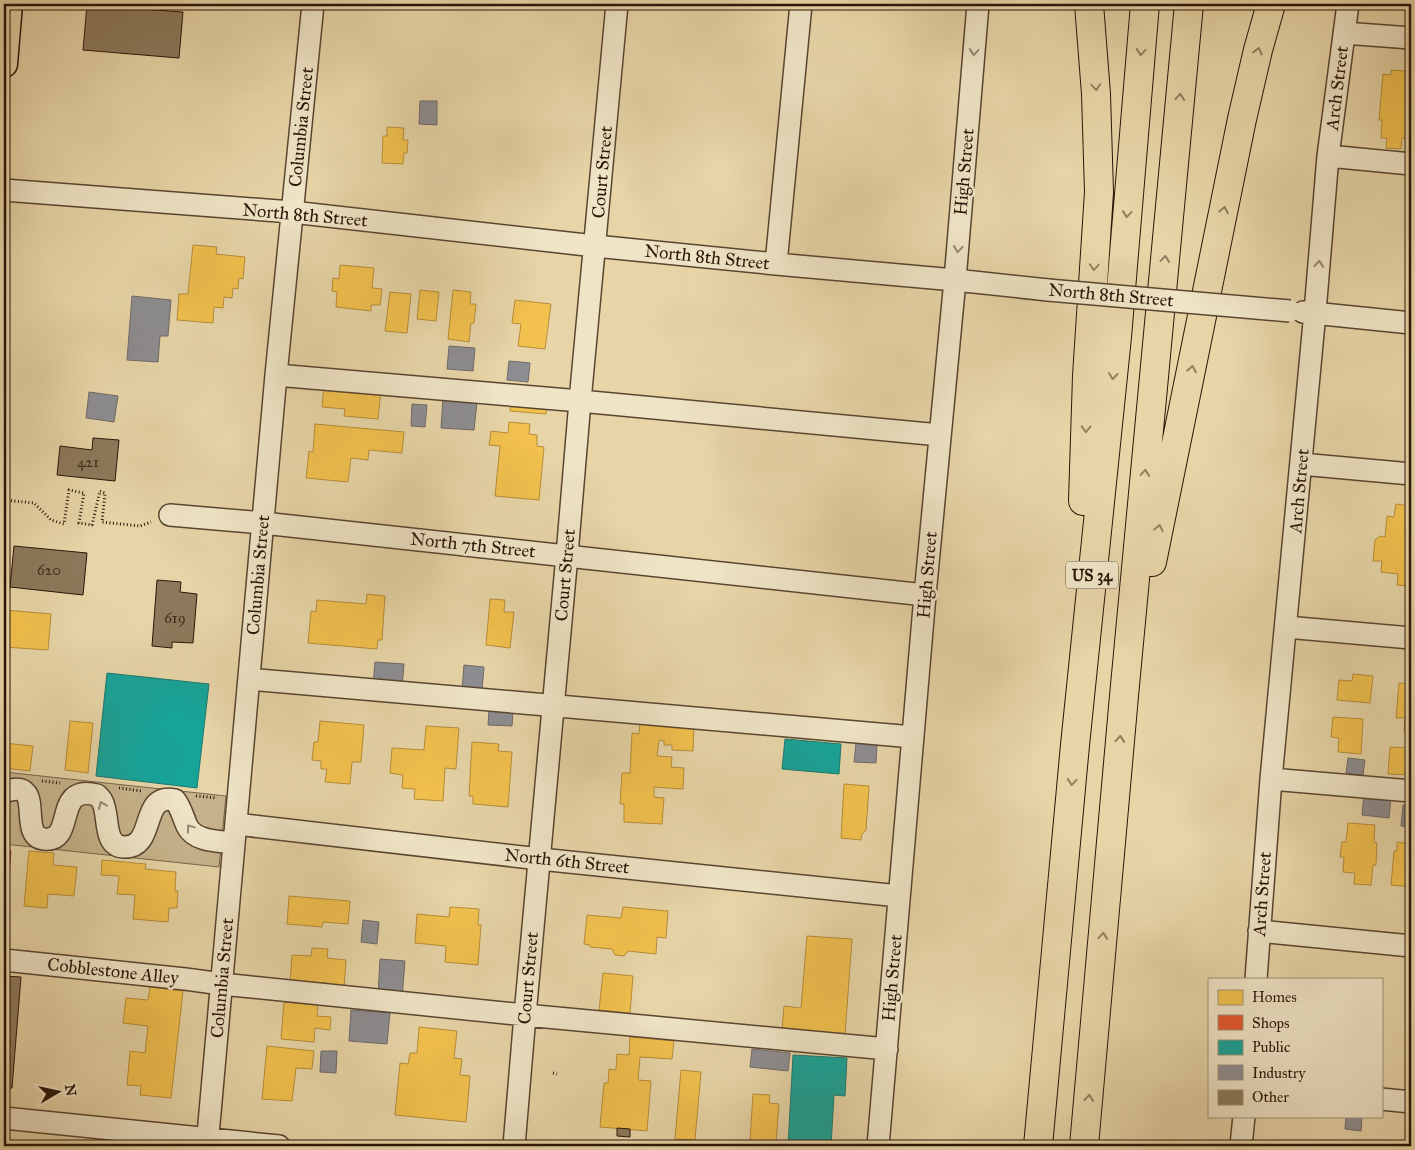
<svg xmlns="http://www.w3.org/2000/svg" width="1415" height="1150" font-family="'IM FELL Great Primer',serif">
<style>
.green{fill:#c7b48c;stroke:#78644a}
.homes{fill:#f2c14e;stroke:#b68d39}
.shops{fill:#e4572e;stroke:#ac4323}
.public{fill:#17a398;stroke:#1d786d}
.industry{fill:#8d8d92;stroke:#6f6969}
.building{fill:#8c795b;stroke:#2a1509}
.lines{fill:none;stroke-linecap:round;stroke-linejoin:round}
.minor-casing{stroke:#594530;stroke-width:24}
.major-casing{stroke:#2a1509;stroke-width:29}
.highway-casing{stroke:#2a1509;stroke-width:30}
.path{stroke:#2a1509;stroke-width:3;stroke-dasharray:1 2.5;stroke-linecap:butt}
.minor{stroke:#efe4c6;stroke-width:21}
.major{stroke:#e7d5a7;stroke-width:26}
.highway{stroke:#e7d5a7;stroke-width:28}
.minor-bridge-casing{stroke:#594530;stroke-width:24;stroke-linecap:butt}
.minor-bridge{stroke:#efe4c6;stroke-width:21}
.oneway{stroke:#927f60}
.oneway2{stroke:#968771}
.labels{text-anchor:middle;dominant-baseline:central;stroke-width:5;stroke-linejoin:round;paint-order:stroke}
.number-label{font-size:15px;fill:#422e1e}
.shield{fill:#efe4c6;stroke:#655342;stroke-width:1}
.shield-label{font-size:16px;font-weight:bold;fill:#2a1509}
.street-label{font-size:18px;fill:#2a1509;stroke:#efe4c6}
</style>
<rect width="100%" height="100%" fill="#e7d5a7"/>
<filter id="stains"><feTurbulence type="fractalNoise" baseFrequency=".004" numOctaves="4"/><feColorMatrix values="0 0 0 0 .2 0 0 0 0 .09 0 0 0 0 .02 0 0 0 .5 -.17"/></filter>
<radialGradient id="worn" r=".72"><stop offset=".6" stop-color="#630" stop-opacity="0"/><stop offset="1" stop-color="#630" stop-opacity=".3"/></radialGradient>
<!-- green -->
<path class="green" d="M4,772L226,796L219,867L4,844Z"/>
<!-- homes -->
<path class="homes" d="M1391,70L1405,71V77L1411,78V102L1409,123H1406L1405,138H1402L1401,149L1386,148L1387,138H1381L1382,120H1379L1383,74L1391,75Z
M387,127L404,128L403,140H408L407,153H404L403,164L382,163L383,136H387Z
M193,245L217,247L216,254L245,257L243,279L239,278L238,289L233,288L232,298L224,297L223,308L214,307L213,323L177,320L179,294H188Z
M340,265L374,268L372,288L382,289L380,305H371V311L336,307L337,292L332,291L333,278L339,279Z
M420,290L439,292L436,321L417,319Z
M453,290L471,292L470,304H476L474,323H471L469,342L448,339Z
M390,292L411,294L407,333L385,331Z
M515,300L551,304L545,349L518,346L521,324L512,323Z
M324,384L381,390L378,419L344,416L345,409L322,407Z
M511,399L547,402L546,414L510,411Z
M509,422L530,424L529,434L537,435V446L544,447L539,500L495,496L500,446L489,445L491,431L508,433Z
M315,424L404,432L402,453L369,450L368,460L351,458L348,482L306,478L309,451L313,452Z
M1396,504L1411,506V578L1410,586L1397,585L1398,574L1381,572L1382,561H1373L1375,540L1380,536L1385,537L1387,516L1394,517Z
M367,594L385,596L382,640H378L377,649L308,643L311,611L316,612L317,600L366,604Z
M490,599L505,600L504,612H514L510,648L486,645Z
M6,610L51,614L48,650L4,647Z
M1353,674L1373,676L1370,703L1337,700L1339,680L1352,681Z
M1399,683L1411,684V732H1404L1405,718H1396Z
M1333,717L1363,719L1361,754L1338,752L1339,738L1331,737Z
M70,721L93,723L88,773L65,770Z
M320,721L364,725L361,762H352L350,784L325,782L327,769H321V761L312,760L314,742H318Z
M640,722L694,725L693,751L672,750V745H664V741L659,740L657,756L672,757L671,767L684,768L683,789L654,787V797L664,798L662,824L624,822V804H620L622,773H630L632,733L639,734Z
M426,726L459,728L456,769L445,768L443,801L414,799L415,789L402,788L403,775L390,773L392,748L424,750Z
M472,742L499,744L498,751L512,752L508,807L473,804V796H469Z
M4,743L33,746L30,771L4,768Z
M1390,747L1411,748V775L1388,774Z
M844,784L869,786L866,830L862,834L861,840L841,838Z
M1348,823L1375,825L1374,842L1377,843L1376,865H1373L1371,885L1354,884L1355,873L1343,872L1344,857H1340L1342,842H1346Z
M1397,842L1411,844V887L1391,885L1394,851H1397Z
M29,851L54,853L53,865L77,867L74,896L48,894L47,908L24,906Z
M102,860L146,864L145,869L176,872L175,891H178L177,908H169L168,922L133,919L135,895L117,894L119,876L101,875Z
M289,896L350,901L348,924L323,922L322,927L287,924Z
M450,907L479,909L478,925H481L478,965L445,962L446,946L415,943L417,914L449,917Z
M623,907L668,911L666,938L657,937L656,954L628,951L624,956L615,955L612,949L590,947V945L584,944L587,915L621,918Z
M807,936L852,939L845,1035L782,1031L784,1006L801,1008Z
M312,948L328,949L327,958L346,960L344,989L290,984L292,955L311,956Z
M603,973L633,976L630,1013L599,1010Z
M150,987L183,991L171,1098L140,1095L141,1086L127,1085L130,1051L145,1053L148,1026L123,1023L126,998L148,1000Z
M284,1002L318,1005L317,1016L331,1017L330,1030L315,1028L314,1042L281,1039Z
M419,1027L457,1031L454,1058L462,1059L460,1075L470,1076L466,1122L395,1115L400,1063L408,1064L410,1053H417Z
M630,1037L674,1041L672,1059L640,1057L638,1080L651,1081L647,1131L600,1127L604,1083H608L609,1069L616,1070L617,1054L629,1055Z
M267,1046L314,1051L312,1069L296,1068L292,1101L262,1099Z
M681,1070L701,1072L695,1140L675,1139Z
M753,1094L770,1095L769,1103L779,1104L776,1142L750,1140Z"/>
<!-- shops -->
<path class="shops" d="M4,850L11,851L9,876H4Z
M4,876H9L6,899H4Z"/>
<!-- public -->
<path class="public" d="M107,673L209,684L197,788L96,776Z
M785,739L841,744L839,774L782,769Z
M793,1055L847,1058L845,1096L834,1095L831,1146H788Z"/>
<!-- industry -->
<path class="industry" d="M420,101H437V125L419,124Z
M132,296L171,300L168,336H160L158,362L127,360Z
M449,346L475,348L473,371L447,369Z
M509,361L530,363L528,382L507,380Z
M89,392L118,396L114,422L86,418Z
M443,399L477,402L474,430L441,428Z
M412,404L427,405L425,427L411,426Z
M375,662L404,664L402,688L373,686Z
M464,665L484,667L482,690L462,689Z
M489,710L513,712L512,726L488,725Z
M856,743L877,744L876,763L854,762Z
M1348,758L1365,760L1363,775L1346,773Z
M1364,794L1391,797L1389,818L1362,815Z
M1403,805L1411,806V827L1401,826Z
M363,920L379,922L377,944L361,942Z
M380,959L405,961L402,998L378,996Z
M351,1010L390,1013L387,1044L349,1041Z
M752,1049L790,1053L788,1071L750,1067Z
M321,1051H337L336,1073L320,1072Z
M1346,1116H1362L1361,1131L1345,1129Z"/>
<!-- building -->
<path class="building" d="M87,5L183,12L179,58L83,50Z
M93,438L119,440L115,481L57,475L60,446L92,450Z
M14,546L87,553L83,595L10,587Z
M157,580L181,582L180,592L197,594L193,643L172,642V648L152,646Z
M4,976L21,977L12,1088H4Z
M617,1128L630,1129V1137L617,1136Z"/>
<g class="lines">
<!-- minor casing -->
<g class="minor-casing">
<path id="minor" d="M1344,33L1411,38
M1328,156L1411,164
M4,190L292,212L595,246L776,264L955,280L1048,290
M776,264L801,4
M1303,312L1411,323
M276,375L580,401L940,435
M1301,464L1411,474
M170,515L263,523L925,595
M1286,627L1411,638
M249,679L913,737
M1271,779L1411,791
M4,792C48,776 16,836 44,839C77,843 52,783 97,795C99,797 101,799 102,801C110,814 102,846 124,847C157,848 139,792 175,800C181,808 183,817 187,826C195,842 219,841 234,843
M236,824L540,859L899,896
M1259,931L1411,946
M4,960L185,979L222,984L525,1015L887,1049
M1256,979L1271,779L1315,312L1328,156L1348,4
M1381,1099L1411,1102
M4,1118L279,1146
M207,1146L276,375L313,4
M514,1146L525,1015L567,555L580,401L617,4
M878,1146L925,595L955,280L978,4
M1241,1146L1244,1116"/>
</g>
<!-- major casing -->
<g class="major-casing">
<path id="major" d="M4,64L9,4"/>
</g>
<!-- highway casing -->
<g class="highway-casing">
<path id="highway" d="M1083,501L1087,376L1099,192L1096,94L1089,4
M1152,562L1242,119L1258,50L1271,4
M1038,1146L1075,745L1117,337L1145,4
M1084,1146L1124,696L1189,4"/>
</g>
<!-- path -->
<path class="path" d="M4,500L34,503L51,520L64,524L69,490L84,493L79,523L92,525L100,491L105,493L102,522L140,526L151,522
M42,781L60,783
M119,788L142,791
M196,796L217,798
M553,1073L557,1074
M623,1146V1143"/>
<!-- minor -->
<use href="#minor" class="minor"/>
<!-- major -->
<use href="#major" class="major"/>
<!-- highway -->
<use href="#highway" class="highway"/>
<!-- minor-bridge casing -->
<g class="minor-bridge-casing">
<path id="minor-bridge" d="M1048,290L1290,311"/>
</g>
<!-- minor-bridge -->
<use href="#minor-bridge" class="minor-bridge"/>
</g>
<!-- one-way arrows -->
<defs><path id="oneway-chevron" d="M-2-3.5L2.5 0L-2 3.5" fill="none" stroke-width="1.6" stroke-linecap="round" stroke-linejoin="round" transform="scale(1.25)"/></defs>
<g class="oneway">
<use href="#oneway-chevron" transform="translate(1258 51) rotate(-76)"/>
<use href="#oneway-chevron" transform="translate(1141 52) rotate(95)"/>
<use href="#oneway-chevron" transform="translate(1096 87) rotate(86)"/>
<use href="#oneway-chevron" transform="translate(1180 97) rotate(-85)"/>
<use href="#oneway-chevron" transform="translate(1224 210) rotate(-79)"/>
<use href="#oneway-chevron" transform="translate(1127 214) rotate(95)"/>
<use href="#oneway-chevron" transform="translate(1165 259) rotate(-85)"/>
<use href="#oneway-chevron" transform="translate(1094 267) rotate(94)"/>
<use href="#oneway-chevron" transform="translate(1192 369) rotate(-79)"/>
<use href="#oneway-chevron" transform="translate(1113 376) rotate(96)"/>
<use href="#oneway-chevron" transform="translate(1086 429) rotate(92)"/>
<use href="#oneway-chevron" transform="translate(1145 473) rotate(-85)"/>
<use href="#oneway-chevron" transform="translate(1159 528) rotate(-78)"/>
<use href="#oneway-chevron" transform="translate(1120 739) rotate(-85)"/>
<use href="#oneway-chevron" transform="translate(1072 782) rotate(95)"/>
<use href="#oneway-chevron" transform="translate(1103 936) rotate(-85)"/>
<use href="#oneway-chevron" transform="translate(1089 1098) rotate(-85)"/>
</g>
<g class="oneway2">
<use href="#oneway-chevron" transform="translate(974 52) rotate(95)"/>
<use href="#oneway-chevron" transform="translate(958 249) rotate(95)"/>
<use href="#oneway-chevron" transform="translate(1319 264) rotate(-85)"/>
<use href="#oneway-chevron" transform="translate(102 805) rotate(-112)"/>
<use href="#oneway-chevron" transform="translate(190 828) rotate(-127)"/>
</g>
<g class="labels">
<!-- number labels -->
<g class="number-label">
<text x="88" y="462">421</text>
<text x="49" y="570">620</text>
<text x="175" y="618">619</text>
</g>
<!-- shield labels -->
<rect class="shield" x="1066" y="561.5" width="52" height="27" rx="4"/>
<g class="shield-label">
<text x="1092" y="575">US 34</text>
</g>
<!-- street labels -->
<g class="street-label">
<text transform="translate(1337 88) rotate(-83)">Arch Street</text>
<text transform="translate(301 127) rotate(-84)">Columbia Street</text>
<text transform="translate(602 172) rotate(-85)">Court Street</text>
<text transform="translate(964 172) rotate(-85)">High Street</text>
<text transform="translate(305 215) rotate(5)">North 8th Street</text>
<text transform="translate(707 257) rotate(6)">North 8th Street</text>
<text transform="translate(1111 295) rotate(5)">North 8th Street</text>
<text transform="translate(1299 491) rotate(-85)">Arch Street</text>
<text transform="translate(473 545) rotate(6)">North 7th Street</text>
<text transform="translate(258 575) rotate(-85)">Columbia Street</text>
<text transform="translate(565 575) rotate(-85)">Court Street</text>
<text transform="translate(927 575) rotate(-85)">High Street</text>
<text transform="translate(567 861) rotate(6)">North 6th Street</text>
<text transform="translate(1262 894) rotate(-86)">Arch Street</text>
<text transform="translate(113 971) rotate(6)">Cobblestone Alley</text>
<text transform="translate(222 978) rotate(-85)">Columbia Street</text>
<text transform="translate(528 978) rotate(-85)">Court Street</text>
<text transform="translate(892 978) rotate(-85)">High Street</text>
</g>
</g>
<!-- margin -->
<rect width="1415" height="1150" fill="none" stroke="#e7d5a7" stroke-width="20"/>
<rect x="5" y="5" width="1405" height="1140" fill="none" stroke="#2a1509" stroke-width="2.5"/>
<rect x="10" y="10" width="1395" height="1130" fill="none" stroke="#2a1509"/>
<!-- legend -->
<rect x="1208" y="978" width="175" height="140" fill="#efe4c6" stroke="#a0917a"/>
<rect x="1218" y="990" width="25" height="15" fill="#f2c14e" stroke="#a0917a"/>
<text x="1252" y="1002" font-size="15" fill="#2a1509">Homes</text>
<rect x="1218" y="1015" width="25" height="15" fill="#e4572e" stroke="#a0917a"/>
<text x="1252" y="1028" font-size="15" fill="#2a1509">Shops</text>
<rect x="1218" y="1040" width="25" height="15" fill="#17a398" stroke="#a0917a"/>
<text x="1252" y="1052" font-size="15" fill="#2a1509">Public</text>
<rect x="1218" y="1065" width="25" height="15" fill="#8d8d92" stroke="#a0917a"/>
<text x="1252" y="1078" font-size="15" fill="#2a1509">Industry</text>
<rect x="1218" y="1090" width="25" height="15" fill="#8c795b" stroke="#a0917a"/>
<text x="1252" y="1102" font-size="15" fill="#2a1509">Other</text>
<!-- north arrow -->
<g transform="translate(58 1092) rotate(81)" stroke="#efe4c6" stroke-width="4" paint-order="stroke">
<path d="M0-4L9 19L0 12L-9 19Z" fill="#2a1509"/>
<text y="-8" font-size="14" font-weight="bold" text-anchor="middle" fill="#2a1509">N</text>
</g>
<rect width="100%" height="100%" filter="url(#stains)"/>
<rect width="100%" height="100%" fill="url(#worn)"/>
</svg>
